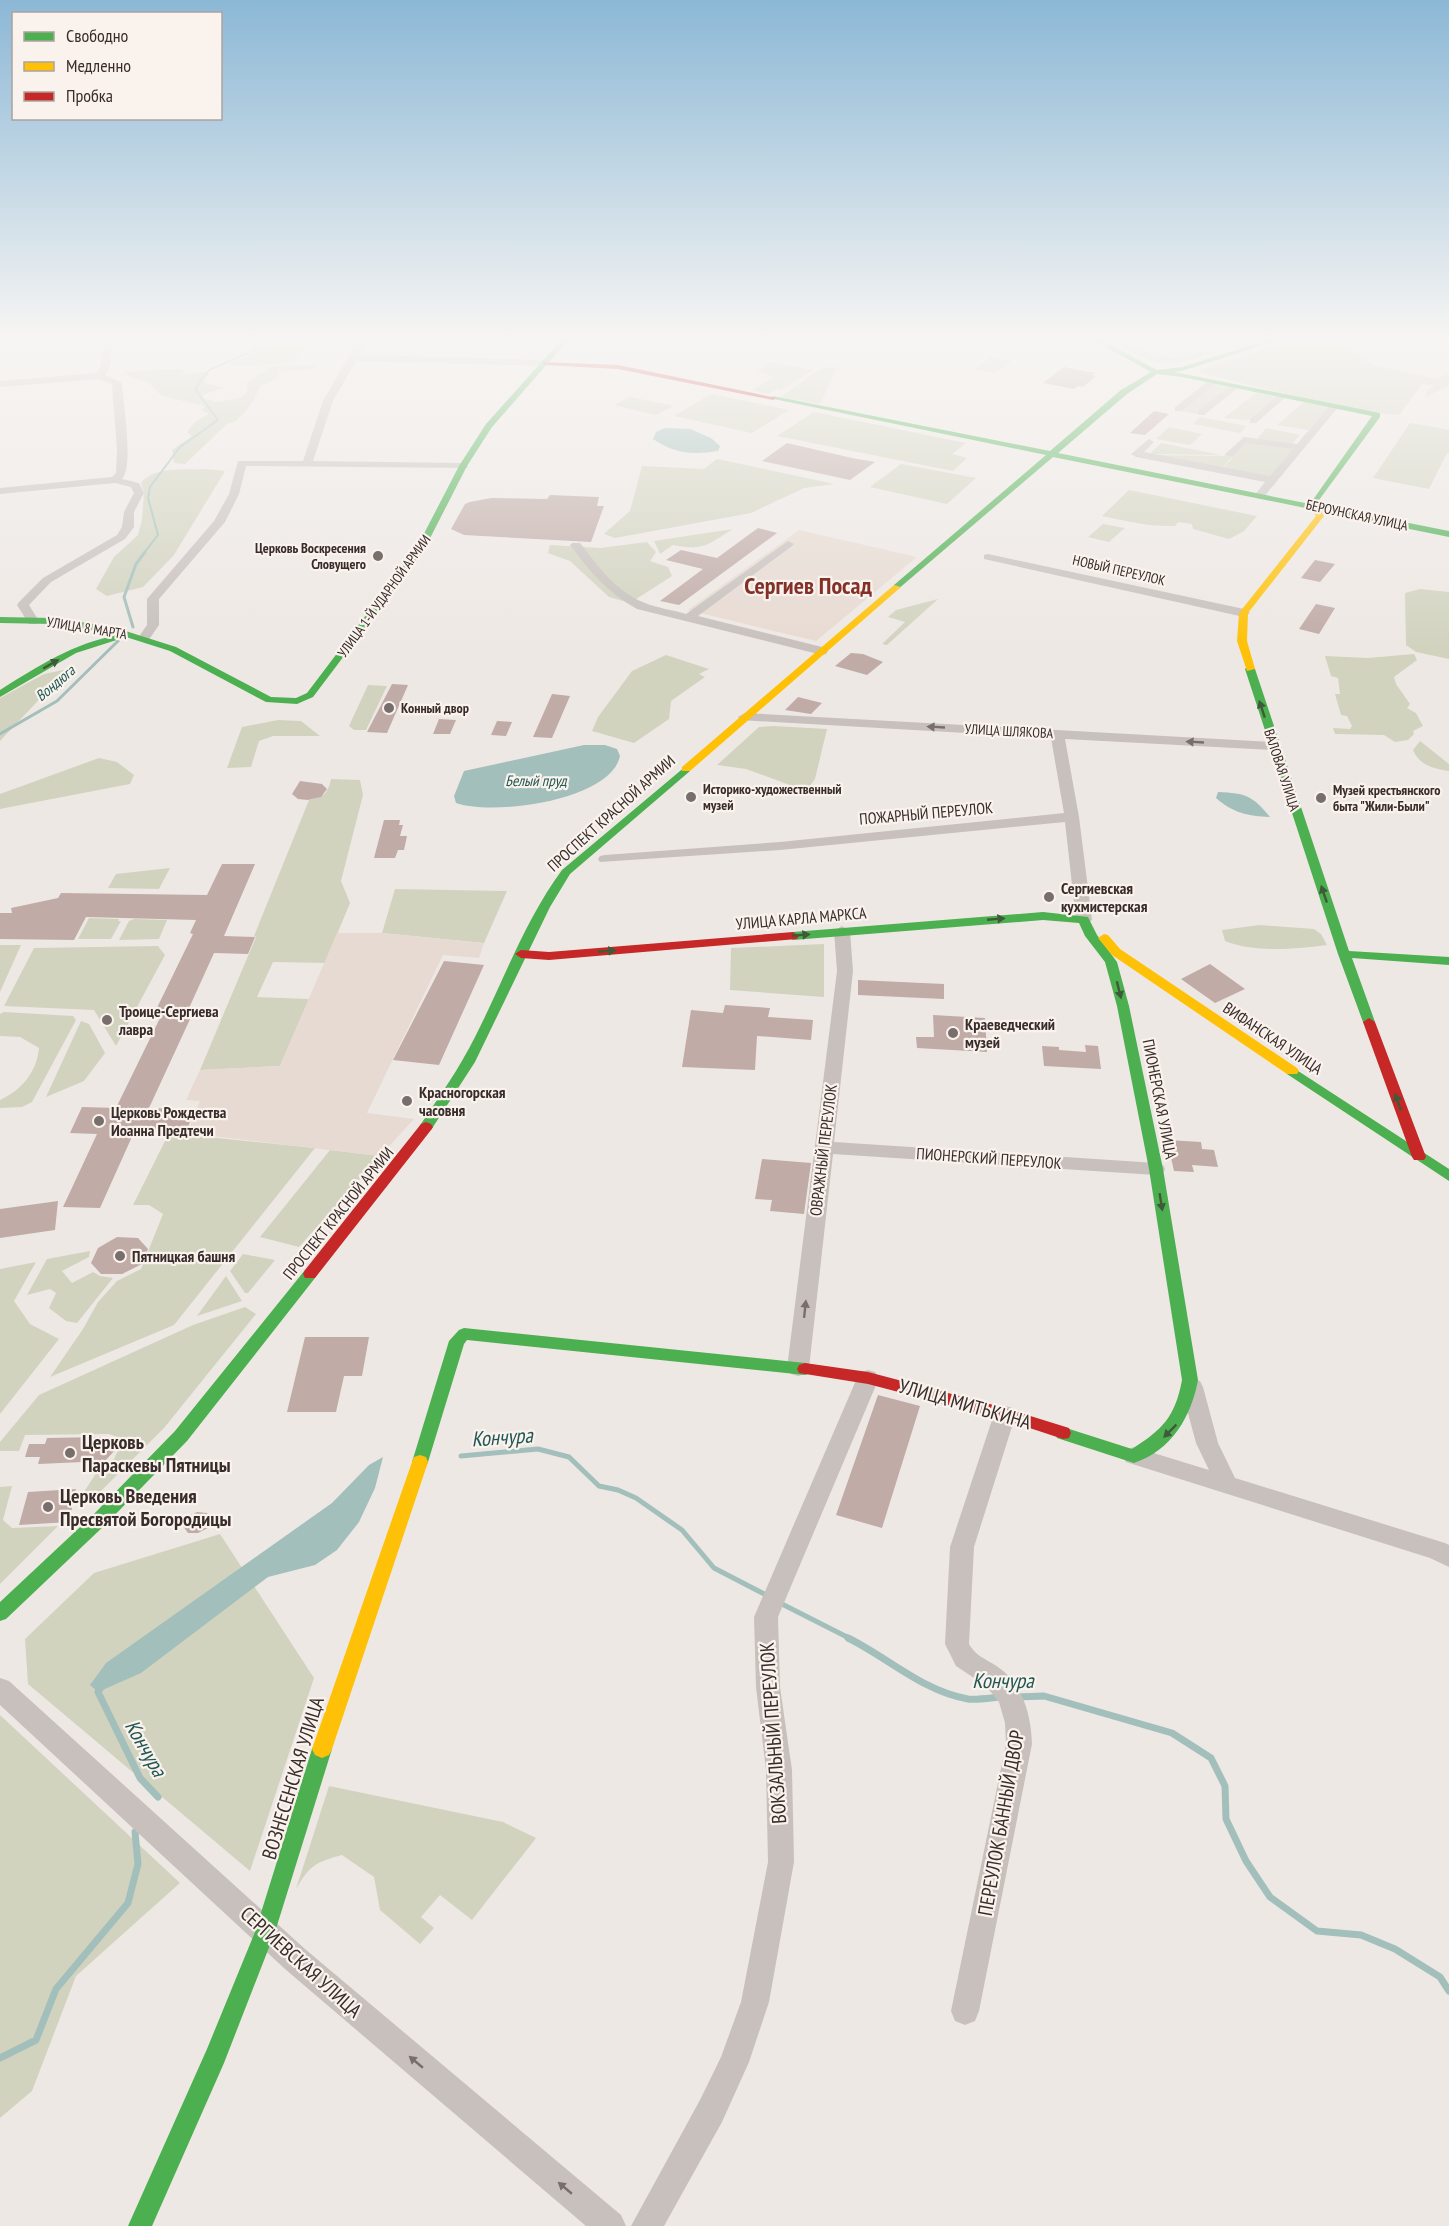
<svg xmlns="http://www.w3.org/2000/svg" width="1449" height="2226" font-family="'PT Sans Narrow',sans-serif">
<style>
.green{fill:#d1d3bf}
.plaza{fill:#e7dad2}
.water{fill:#a2bfbb}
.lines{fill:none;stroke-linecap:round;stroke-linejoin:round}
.stream-far3{stroke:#a2bfbb;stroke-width:2}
.stream-far2{stroke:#a2bfbb;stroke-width:3}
.stream-far1{stroke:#a2bfbb;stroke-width:5}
.stream{stroke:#a2bfbb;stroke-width:7}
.building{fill:#c0aba7}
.street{fill:#c7c0bd;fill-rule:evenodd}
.fast{fill:#4caf50;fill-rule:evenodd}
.slow{fill:#ffc107;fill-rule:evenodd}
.jam{fill:#c62828;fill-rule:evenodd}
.oneway{fill:#3f5a38}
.oneway2{fill:#786f6d}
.poi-dot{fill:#786e6c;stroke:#faf2ed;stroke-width:2}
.labels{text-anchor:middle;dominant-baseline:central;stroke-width:4.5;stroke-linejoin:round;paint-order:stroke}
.far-street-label{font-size:14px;fill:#382d2b;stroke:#faf2ed}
.far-poi-label{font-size:14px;font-weight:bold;fill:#382d2b;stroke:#faf2ed;text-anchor:start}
.far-water-label{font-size:15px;font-style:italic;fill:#225854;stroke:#faf2ed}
.street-label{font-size:16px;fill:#382d2b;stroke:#faf2ed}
.poi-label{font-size:16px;font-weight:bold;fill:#382d2b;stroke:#faf2ed;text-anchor:start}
.near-street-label{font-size:20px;fill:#382d2b;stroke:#faf2ed}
.near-poi-label{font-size:20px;font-weight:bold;fill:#382d2b;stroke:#faf2ed;text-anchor:start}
.near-water-label{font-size:21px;font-style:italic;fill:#225854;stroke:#faf2ed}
.far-town-label{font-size:24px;font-weight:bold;fill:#833128;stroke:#faf2ed}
</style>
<rect width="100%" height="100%" fill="#eee8e4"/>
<!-- green -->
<path class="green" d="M1300,338L1314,340L1337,338L1334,343L1368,358L1367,361L1374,365L1437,379L1449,374V385L1426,397L1427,391L1434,385L1422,384L1400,414L1395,415C1330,406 1266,389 1201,373L1200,370Z
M286,342L305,348L296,360L288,363L234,366L229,364C248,358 265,343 286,342Z
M1122,342C1140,351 1162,359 1182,357C1194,356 1201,348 1214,352C1162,370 1163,367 1114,344Z
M989,357L1012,361L995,373L974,370Z
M771,362L813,370L781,390L777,389L768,394L752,390L775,377L756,371Z
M293,365H316V368L308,370L277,372L280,375L269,383L260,385L255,398L244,413L236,421L227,424L185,464L174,463L172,450L192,436L187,432L196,421L209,414L202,410L205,406L162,396L148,382L130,377L124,372L177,369L185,370L181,374L207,372L209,375L204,379L205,383L225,388L205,394L201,398L218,402L241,398L247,391V382L273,366Z
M827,367H837L820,404L781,397L817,371Z
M1214,383L1229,386L1197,414L1180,411Z
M1256,393L1276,397L1248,420L1224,418Z
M711,394L789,410L752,433L674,416Z
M630,397L670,405L672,407L655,415L614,405Z
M1304,402L1330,408L1308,430L1277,425Z
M814,412L966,443L952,454L967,458L953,471L777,436Z
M1200,417L1247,426L1240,433L1193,424Z
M1410,423L1449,430V453H1447L1429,489L1373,478Z
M1169,427L1202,434L1190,445L1156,439Z
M1266,428L1300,435L1291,445L1256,441Z
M1247,442L1295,448L1270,477L1223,468Z
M1161,443L1222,455L1150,454Z
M1149,455L1233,456L1222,468Z
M717,459L834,484L804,488L751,513L615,538L604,534L630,511L642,466L704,469Z
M901,464L976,478L947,504L870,487Z
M205,469L225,471L174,555L143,587L107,596L96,589L114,557L138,535L142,520L144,493L141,483C154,466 185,470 205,469Z
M1129,490L1257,516L1244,531L1229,539L1193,529L1192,524L1178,522L1175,526C1150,527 1126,521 1102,516Z
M1103,524L1125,528L1109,542L1088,537Z
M733,529C707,545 704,551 673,545L660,554L654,541Z
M647,542L656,552L650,561L668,567L672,576L630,603L609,597L570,561L548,553L550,545L600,548Z
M1420,589L1449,592V659L1416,652L1406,645L1405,593Z
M938,599L887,645L882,644L905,622L888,617L896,610Z
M1414,654L1417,660L1394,677L1396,684L1410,704L1407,708L1416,713L1423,726L1413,731L1414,734L1408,740L1395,742L1384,735L1335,734L1333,728L1350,729L1352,726L1347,716L1341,715L1335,694H1340L1338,678L1331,676L1325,656L1368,658Z
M666,655L709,669L699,674L705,677L671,701L669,719L634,743L592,731L598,717L632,671Z
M68,669L0,741V698L44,674Z
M368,685L387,686L366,730H354L349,726Z
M278,720L301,721L320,736H273L259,741L251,767L227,768L242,727Z
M774,726L827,729L815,779L806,791L746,769L717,765L759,727Z
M1420,741L1449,764V771C1434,769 1419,765 1413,750Z
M99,758L117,762L134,775L130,784L0,809V794Z
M331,779L360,780L363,795L341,881L350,903L325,963L273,962L257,997L309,999L280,1066L200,1070L256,937L254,936L309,800C324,797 328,793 331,779Z
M170,868L159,889L108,888L116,874Z
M395,889L507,891L484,943L382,933Z
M89,918L119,919L118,921H121L111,939H78Z
M134,919L167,920L159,939L119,940L129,921Z
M1259,925L1314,929L1321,934L1327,945C1296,949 1254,953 1225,941L1222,930Z
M824,944V997L730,990L731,948Z
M0,945H21L0,992Z
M158,946L165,955L116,1046L94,1010L4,1006L34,948Z
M4,1012L73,1016L76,1020L32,1102L22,1107L0,1108V1100C22,1090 37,1071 39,1048L20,1037L0,1036V1014Z
M81,1021L89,1024L105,1053L84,1081L46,1097Z
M169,1133L315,1148L174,1325L50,1377L83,1329L98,1302L117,1281L141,1269L163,1214L149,1205H133Z
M330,1150L380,1156L299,1247L260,1237Z
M90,1251L89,1257L62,1271L72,1283L93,1272L100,1276L113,1278L77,1323L66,1321L49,1308L56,1293L50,1289L27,1295L47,1259Z
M243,1254L275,1260L248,1293H245L230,1271Z
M36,1262L14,1301L30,1324L59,1339L0,1414V1269Z
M226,1276L242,1301L197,1316Z
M245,1307L256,1314L164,1428L93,1499L82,1495L102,1464L114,1459L120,1446L117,1437L109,1434L25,1435L19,1451H0V1442L39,1395L193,1325Z
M12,1486L3,1520L12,1528L58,1526L0,1584V1487Z
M220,1534L314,1678L250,1871L28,1684L25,1639L94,1573Z
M0,1715L180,1883L76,1976L32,2091L0,2118Z
M329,1786L503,1822L536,1838L472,1920L440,1895L421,1917L434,1928L420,1944L380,1910L374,1877L342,1855C316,1862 310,1865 296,1889Z"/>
<!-- plaza -->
<path class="plaza" d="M799,530L917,557L816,641L688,610Z
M337,933H382L484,943L479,958L443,955L367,1113L414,1119L380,1156L187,1133L200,1101L186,1100L200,1070L280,1066Z"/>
<!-- water -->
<path class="water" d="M665,428L690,429L711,438L720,446L718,451C692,455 675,454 653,439L656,432Z
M584,745H605L617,749L620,756C611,801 492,816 456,803L454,796L464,771Z
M1218,792C1246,793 1253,796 1270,817C1248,816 1233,813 1216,798Z
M383,1457L375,1488L359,1522L337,1550L315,1565L268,1577L141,1673L98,1692L90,1685L106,1663L332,1503L369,1465Z"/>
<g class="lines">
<!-- stream-far3 -->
<path class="stream-far3" d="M144,553L158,535L148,498L150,487L180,447L218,420L195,389L209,370L255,350L250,338"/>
<!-- stream-far2 -->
<path class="stream-far2" d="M133,627L124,597L136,564L145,552
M0,734L57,701L119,640"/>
<!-- stream-far1 -->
<path class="stream-far1" d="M461,1456L538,1449L569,1457L599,1486L618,1490L636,1498L682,1530L714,1568L768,1596
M778,1602L851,1639"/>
<!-- stream -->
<path class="stream" d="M848,1638C887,1657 924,1692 968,1699C977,1700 990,1698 1000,1697
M100,1689L98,1692L140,1778L158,1797
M1017,1697L1044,1696L1172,1733L1211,1758L1225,1786L1226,1819L1246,1861L1270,1897L1317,1931L1361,1935L1395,1949L1440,1977L1449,1991
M0,2058L36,2040L56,1989L128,1903L138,1864L135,1832"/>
</g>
<!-- building -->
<path class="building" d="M1064,367L1095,373L1092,375L1096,376L1083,387L1078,386L1074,389L1043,383Z
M1154,411L1169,414L1145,435L1130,433Z
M787,443L852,458L875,462L850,480L762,461Z
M550,495L599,497L597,506H604L591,542L464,535L451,529L465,504L470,502L491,498L547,499Z
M758,528L777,533L679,605L660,601L703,569L666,560L681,550L717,558Z
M1315,560L1335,564L1320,582L1301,578Z
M1316,604L1335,608L1319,634L1299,629Z
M851,653L863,654L883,662L867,675L835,666Z
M392,684L408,685L387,733L367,732Z
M552,694L570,696L552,738L533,737Z
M798,697L822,703L811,714L785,710Z
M439,719L456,720L450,734H433Z
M497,721L512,722L506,736L491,735Z
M300,781L322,784L327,789L321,797L308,800L298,799L292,794Z
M384,820H400L399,825H403L400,836H407L404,850H398L395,858H374Z
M222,864H255L224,936L255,937L248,954L214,953L185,1017H191L149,1108L183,1109L181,1114H193L188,1127H175L173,1132L135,1130L100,1208L63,1207L97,1134L70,1133L82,1107L116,1108L161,1016H153L193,934L190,933L196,920L86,917L74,940L0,939V913H12L11,908L58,898L61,893L207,895Z
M444,961L484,965L439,1065L393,1060Z
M1210,964L1245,989L1215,1003L1181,979Z
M858,980L944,984V999L858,995Z
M725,1005L770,1008L768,1017L813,1020L811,1040L757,1036L755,1070L682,1067L691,1010L723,1013Z
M933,1015L985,1018L987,1052L917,1048L916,1037H934Z
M1085,1045L1098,1046L1101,1069L1044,1066L1042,1046L1059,1047V1050L1086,1052Z
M1167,1140L1201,1142L1202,1149L1214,1150L1218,1167L1192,1165L1194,1172L1174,1171Z
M762,1159L811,1163L804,1214L770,1211L772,1200L755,1199Z
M58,1201L55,1230L0,1238V1209Z
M117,1237L138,1238L148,1249L142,1264L122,1274H101L91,1263L98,1248Z
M305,1337H369L362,1376H344L336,1412H287Z
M878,1395L920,1406L882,1528L836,1515Z
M102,1437L110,1438L115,1442L116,1449L105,1461L38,1464L40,1457H25L29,1444H45L47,1438Z
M76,1489L69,1522L19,1525L28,1492Z
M197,1512L207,1513L212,1519L208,1528L198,1533H188L183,1526L187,1517Z"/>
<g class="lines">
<!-- street -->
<path class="street" d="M106,338H114L110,366L105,375L122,383C123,402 134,466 122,479L139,483L144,493L134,512V527L125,539L51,582L29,605L39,621L37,624H29L17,605L19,602L43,578L117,535L122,527L124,512L134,493L131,487L115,483L0,494V488L112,477L116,473L117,450L112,384L99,379L0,387V381L97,373L100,366Z
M359,338H368L359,355L544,360L549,363L544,366L356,361L333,401L313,461L463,463L468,466L467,468L246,466L239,494L225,522L159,599V625L148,641H140L138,638L147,625V599L214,521L229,494L238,461H303L323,401Z
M1210,380L1218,382L1181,411H1175V407Z
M1232,384L1240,386L1204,415H1198V411Z
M1279,394L1287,396L1256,423H1250V419Z
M1331,404L1339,406L1263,498L1259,499L1254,496L1265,482L1136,457L1131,454L1149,439L1154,442L1144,452L1270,476L1293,449L1246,443L1233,457L1224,455L1244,437L1297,444Z
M788,541L794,544L792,546L698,616L826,648L828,651L826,654L822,655L637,609C608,593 589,571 570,545L572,543H580C598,566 616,592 645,603C657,608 673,610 686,614Z
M988,554L1244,609L1250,613L1244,617L984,559V555Z
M745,713L1274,742L1281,746L1274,750L1065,739L1079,817L1092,920L1084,925L1076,920L1065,822L780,850L600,862L598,859L600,856L605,855L780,842L1064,813L1051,738L740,720L738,717Z
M842,926L850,931L853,971L834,1142L1156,1163L1163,1165L1165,1169L1163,1173L1156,1175L833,1154L809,1368L805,1374L798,1376L791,1374L787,1368L837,971L834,931Z
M868,1370L875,1372L879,1378L778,1617L780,1687L792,1770L794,1862L769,2002L749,2062L722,2122L664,2226H631L700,2100L721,2057L741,2002L768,1862L766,1770L756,1687L754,1617L857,1378L861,1372Z
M1192,1379L1200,1381L1203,1387L1218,1443L1235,1478L1445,1543L1449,1545V1567L1430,1558L1126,1462L1123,1456L1126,1450L1134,1447L1209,1470L1196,1443L1181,1387L1184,1381Z
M1005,1406L1013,1408L1016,1414L974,1547L969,1644C975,1655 985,1659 995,1665C1022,1682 1031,1713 1032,1744L979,2011L975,2021L965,2025L955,2021L951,2011L1006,1744L1005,1723L999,1702L986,1686L956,1666L945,1644L950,1547L994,1414L997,1408Z
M0,1678L9,1681L305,1949L621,2215L626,2226H586L285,1969L0,1705Z"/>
<!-- fast -->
<path class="fast" d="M563,338H570L492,427L467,466L424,550L313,697L297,704L266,702L170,651L126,637L76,653L0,697V690C38,666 74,643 118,635L53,624L0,623V617L53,618L113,627L176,647L271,697L296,698L307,693L416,549L459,466L486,424Z
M1089,338H1098L1157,370L1182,367L1274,338H1285L1185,370L1174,372L1380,413V417L1319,500L1318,505L1449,531V537L1053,457L897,590L894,589V585L1046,455L769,398L773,396L1050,451L1121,390L1151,372ZM1157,374L1182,377L1372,416L1310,504L1058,453L1127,394Z
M1247,667L1255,669L1349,951L1449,957V965L1352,958L1375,1022L1373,1025H1365L1363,1022L1338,954L1245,669Z
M686,766L690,767V771L570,874L550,907L475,1062L431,1130H421L419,1127C439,1097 459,1069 475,1037C503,982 525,920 562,870Z
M1043,912L1088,917L1097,935L1117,962L1129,1006L1163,1169L1198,1380C1191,1417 1172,1450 1134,1463L1057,1438L1055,1433L1057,1428L1063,1427L1132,1449C1163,1429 1175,1417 1182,1380L1149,1169L1117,1006L1105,962L1085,936L1079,923L1043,920L793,940L787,936L793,932Z
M1292,1067L1449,1169V1181L1287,1074L1285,1071Z
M310,1269L315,1270L317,1274L315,1278L187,1441L106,1524L6,1619L0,1621V1602L94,1514L175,1431L305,1270Z
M464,1328L805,1363L811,1365L813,1369L811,1373L805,1375L467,1340L464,1344L428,1462L426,1467L420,1469L414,1467L412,1462L449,1341L459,1330Z
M322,1740L329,1743L332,1749L275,1932L224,2063L152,2226H128L207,2049L255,1932L312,1749L315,1743Z"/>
<!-- slow -->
<path class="slow" d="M1311,504H1317L1324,516L1248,613L1247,641L1255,669L1247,671L1237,641L1239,613L1316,516L1310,506Z
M894,585L901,587L690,771H682V767Z
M1104,934L1108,935L1120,949L1297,1068L1299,1071L1297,1074H1287L1112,955L1098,938Z
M420,1455L426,1457L428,1462L332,1749L329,1755L322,1758L315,1755L312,1749L412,1462L414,1457Z"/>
<!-- jam -->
<path class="jam" d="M542,362L618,365L777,398L773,400L618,369L544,365Z
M793,932L799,936L797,939L549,960L521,958L515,954L521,950L549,952Z
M1369,1018L1375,1022L1426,1157L1424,1160H1414L1412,1157L1363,1022Z
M426,1122L431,1124L433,1127L431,1130L315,1278H305L303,1274L305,1270L421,1124Z
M805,1363L868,1372L1005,1408L1069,1428L1071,1433L1069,1438L1063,1439L1005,1420L868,1384L799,1373L797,1369L799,1365Z"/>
</g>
<!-- one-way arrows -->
<defs><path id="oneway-solid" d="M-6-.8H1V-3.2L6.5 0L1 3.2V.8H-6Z" transform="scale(1.5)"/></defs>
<g class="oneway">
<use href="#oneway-solid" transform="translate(51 664) rotate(-30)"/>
<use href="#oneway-solid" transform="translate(1262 709) rotate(-108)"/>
<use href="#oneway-solid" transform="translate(1324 894) rotate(-109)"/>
<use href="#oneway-solid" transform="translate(996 919) rotate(-5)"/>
<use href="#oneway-solid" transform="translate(801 935) rotate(-5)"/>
<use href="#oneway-solid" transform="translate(607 951) rotate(-5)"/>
<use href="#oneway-solid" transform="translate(1119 990) rotate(76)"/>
<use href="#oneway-solid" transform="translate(1398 1102) rotate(-110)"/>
<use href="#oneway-solid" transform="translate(1161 1202) rotate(81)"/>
<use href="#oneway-solid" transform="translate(1170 1431) rotate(135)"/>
</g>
<g class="oneway2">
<use href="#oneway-solid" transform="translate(936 727) rotate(-177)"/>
<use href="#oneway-solid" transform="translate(1195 742) rotate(-177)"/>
<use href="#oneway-solid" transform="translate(805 1309) rotate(-84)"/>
<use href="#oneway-solid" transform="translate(416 2062) rotate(-140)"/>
<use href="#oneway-solid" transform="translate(565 2188) rotate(-140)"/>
</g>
<!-- sky -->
<linearGradient id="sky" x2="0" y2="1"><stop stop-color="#8cb8d6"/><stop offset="0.52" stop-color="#f7f5f3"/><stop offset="1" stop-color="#f7f5f3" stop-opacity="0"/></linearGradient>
<rect width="1449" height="650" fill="url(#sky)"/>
<!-- markers -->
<g class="poi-dot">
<circle cx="378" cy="556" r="6"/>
<circle cx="389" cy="708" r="6"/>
<circle cx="691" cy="797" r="6"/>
<circle cx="1321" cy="798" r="6"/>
<circle cx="1049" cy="897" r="6"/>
<circle cx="107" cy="1020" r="6"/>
<circle cx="953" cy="1033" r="6"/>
<circle cx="407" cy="1101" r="6"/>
<circle cx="99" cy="1121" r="6"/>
<circle cx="120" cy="1256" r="6"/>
<circle cx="70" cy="1453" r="6"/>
<circle cx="48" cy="1507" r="6"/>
</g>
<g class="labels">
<!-- far-street labels -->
<g class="far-street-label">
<text transform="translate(1357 515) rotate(12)">БЕРОУНСКАЯ УЛИЦА</text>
<text transform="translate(1119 570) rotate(13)">НОВЫЙ ПЕРЕУЛОК</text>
<text transform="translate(384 596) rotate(-54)">УЛИЦА 1-Й УДАРНОЙ АРМИИ</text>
<text transform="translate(87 628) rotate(9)">УЛИЦА 8 МАРТА</text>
<text transform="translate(1009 731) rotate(3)">УЛИЦА ШЛЯКОВА</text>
<text transform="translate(1282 770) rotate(72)">ВАЛОВАЯ УЛИЦА</text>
</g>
<!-- far-poi labels -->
<g class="far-poi-label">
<text x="366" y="548" text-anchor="end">Церковь Воскресения<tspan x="366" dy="16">Словущего</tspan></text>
<text x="401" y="708">Конный двор</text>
<text x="703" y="789">Историко-художественный<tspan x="703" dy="16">музей</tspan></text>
<text x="1333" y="790">Музей крестьянского<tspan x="1333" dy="16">быта "Жили-Были"</tspan></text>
</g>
<!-- far-water labels -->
<g class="far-water-label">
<text transform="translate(55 683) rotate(-40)">Вондюга</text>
<text x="536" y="780">Белый пруд</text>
</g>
<!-- street labels -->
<g class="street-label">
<text transform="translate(611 813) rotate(-42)">ПРОСПЕКТ КРАСНОЙ АРМИИ</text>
<text transform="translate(926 813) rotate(-5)">ПОЖАРНЫЙ ПЕРЕУЛОК</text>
<text transform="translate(801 918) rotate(-5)">УЛИЦА КАРЛА МАРКСА</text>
<text transform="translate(1273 1038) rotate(34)">ВИФАНСКАЯ УЛИЦА</text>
<text transform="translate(1160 1099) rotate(79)">ПИОНЕРСКАЯ УЛИЦА</text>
<text transform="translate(823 1150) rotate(-83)">ОВРАЖНЫЙ ПЕРЕУЛОК</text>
<text transform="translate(989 1158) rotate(4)">ПИОНЕРСКИЙ ПЕРЕУЛОК</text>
<text transform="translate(338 1213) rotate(-51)">ПРОСПЕКТ КРАСНОЙ АРМИИ</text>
</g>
<!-- poi labels -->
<g class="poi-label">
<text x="1061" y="888">Сергиевская<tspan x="1061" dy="18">кухмистерская</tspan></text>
<text x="119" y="1011">Троице-Сергиева<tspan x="119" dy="18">лавра</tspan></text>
<text x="965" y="1024">Краеведческий<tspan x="965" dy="18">музей</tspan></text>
<text x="419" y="1092">Красногорская<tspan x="419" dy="18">часовня</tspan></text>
<text x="111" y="1112">Церковь Рождества<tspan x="111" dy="18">Иоанна Предтечи</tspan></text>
<text x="132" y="1256">Пятницкая башня</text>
</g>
<!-- near-street labels -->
<g class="near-street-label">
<text transform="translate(965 1404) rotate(16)">УЛИЦА МИТЬКИНА</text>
<text transform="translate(773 1733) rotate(-94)">ВОКЗАЛЬНЫЙ ПЕРЕУЛОК</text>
<text transform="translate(293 1778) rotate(-73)">ВОЗНЕСЕНСКАЯ УЛИЦА</text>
<text transform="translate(1001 1823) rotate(-80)">ПЕРЕУЛОК БАННЫЙ ДВОР</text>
<text transform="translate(301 1962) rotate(42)">СЕРГИЕВСКАЯ УЛИЦА</text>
</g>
<!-- near-poi labels -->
<g class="near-poi-label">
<text x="82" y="1442">Церковь<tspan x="82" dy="23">Параскевы Пятницы</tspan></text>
<text x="60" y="1496">Церковь Введения<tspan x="60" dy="23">Пресвятой Богородицы</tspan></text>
</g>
<!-- near-water labels -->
<g class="near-water-label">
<text transform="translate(502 1437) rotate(-4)">Кончура</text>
<text x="1003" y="1680">Кончура</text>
<text transform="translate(146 1748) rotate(60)">Кончура</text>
</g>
<!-- far-town labels -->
<g class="far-town-label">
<text x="808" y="585">Сергиев Посад</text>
</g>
</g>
<!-- legend -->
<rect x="12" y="12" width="210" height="108" fill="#faf2ed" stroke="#aca39f" stroke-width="1.5"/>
<rect x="24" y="32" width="30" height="9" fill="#4caf50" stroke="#aca39f" stroke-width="1.5"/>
<text x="66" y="42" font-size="18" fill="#382d2b">Свободно</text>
<rect x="24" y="62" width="30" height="9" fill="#ffc107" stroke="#aca39f" stroke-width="1.5"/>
<text x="66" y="72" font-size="18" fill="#382d2b">Медленно</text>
<rect x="24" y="92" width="30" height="9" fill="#c62828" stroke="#aca39f" stroke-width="1.5"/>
<text x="66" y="102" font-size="18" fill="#382d2b">Пробка</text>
</svg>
